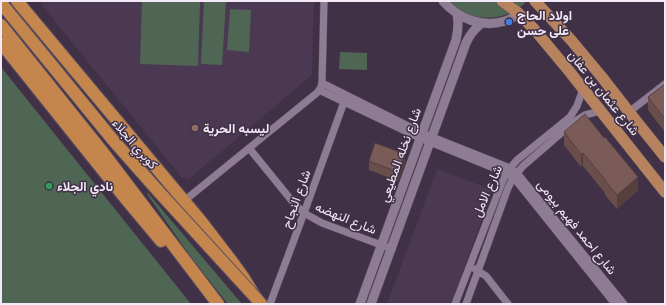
<svg xmlns="http://www.w3.org/2000/svg" width="666" height="305" font-family="'Roboto Condensed',Vazirmatn,sans-serif">
<style>
.built{fill:#4b3852}
.green{fill:#506654}
.lines{fill:none;stroke-linecap:round;stroke-linejoin:round}
.minor-casing{stroke:#5c4e61;stroke-width:8}
.tertiary-casing{stroke:#5c4e61;stroke-width:10}
.primary-casing{stroke:#5c4e61;stroke-width:12}
.trunk-casing{stroke:#5c4e61;stroke-width:14}
.minor{stroke:#8d7c94;stroke-width:7}
.tertiary{stroke:#8d7c94;stroke-width:9}
.primary{stroke:#b7835f;stroke-width:11}
.trunk{stroke:#c5864e;stroke-width:12}
.trunk-bridge-casing{stroke:#5c4e61;stroke-width:14;stroke-linecap:butt}
.trunk-bridge{stroke:#c5864e;stroke-width:12}
.wall{fill:#6a4e4c}
.shaded-wall{fill:#56403e}
.building{fill:#7b5b58;stroke:#56403e}
.shop-dot{fill:#3f7fe0;stroke:#403146;stroke-width:1.5}
.education-dot{fill:#8d6e63;stroke:#403146;stroke-width:1.5}
.leisure-dot{fill:#2e9e5b;stroke:#403146;stroke-width:1.5}
.labels{text-anchor:middle;dominant-baseline:central;stroke-width:3;stroke-linejoin:round;paint-order:stroke}
.poi-label{font-size:13px;font-weight:bold;fill:#f3e9f7;stroke:#403146;text-anchor:start}
.street-label{font-size:13px;fill:#f3e9f7;stroke:#403146}
</style>
<rect width="100%" height="100%" fill="#403146"/>
<!-- built -->
<path class="built" d="M43,1H314L312,75L189,179L182,178L41,4Z
M437,169L493,190L451,304H387Z"/>
<!-- green -->
<path class="green" d="M142,1H200L198,66L140,64Z
M204,1H226L222,65L201,64Z
M449,1H527C511,18 485,23 464,12C459,9 454,5 449,1Z
M230,9L251,10L249,52L227,50Z
M340,52L367,53V70L339,69Z
M1,67L191,304H1Z
M148,193L242,304H228L193,260L147,194Z"/>
<g class="lines">
<!-- minor casing -->
<g class="minor-casing">
<path id="minor" d="M322,83L422,133L510,168L517,173L624,304
M319,90L420,138L506,173L513,178L518,183L615,304
M629,112L665,84
M249,148L292,201L304,213L322,223L392,249
M184,201L318,92L321,87L322,82L324,1
M475,269L486,276L508,304
M270,304L304,213L344,102
M455,304L501,185C505,175 510,168 517,160L570,117L577,106L583,89
M466,304L508,188L513,178L523,166L574,122L585,115L600,111"/>
</g>
<!-- tertiary casing -->
<g class="tertiary-casing">
<path id="tertiary" d="M443,1C459,19 482,28 505,21C510,20 514,16 519,14
M360,304L456,40C458,31 459,23 457,14
M371,304L466,43C470,34 474,29 482,23"/>
</g>
<!-- primary casing -->
<g class="primary-casing">
<path id="primary" d="M502,1L517,12L534,29L569,71L665,192
M535,1L571,40L601,76L629,112L665,157"/>
</g>
<!-- trunk casing -->
<g class="trunk-casing">
<path id="trunk" d="M17,1L200,220L233,263L243,277L256,298L261,304
M1,25L101,150L218,304
M1,43L126,199L161,241"/>
</g>
<!-- minor -->
<use href="#minor" class="minor"/>
<!-- tertiary -->
<use href="#tertiary" class="tertiary"/>
<!-- primary -->
<use href="#primary" class="primary"/>
<!-- trunk -->
<use href="#trunk" class="trunk"/>
<!-- trunk-bridge casing -->
<g class="trunk-bridge-casing">
<path id="trunk-bridge" d="M1,3L113,140L159,192L256,298"/>
</g>
<!-- trunk-bridge -->
<use href="#trunk-bridge" class="trunk-bridge"/>
</g>
<!-- wall -->
<path class="wall" d="M665,84V132L648,110V97Z
M564,132L604,138L638,190L617,209L605,195V193L583,166L581,167L564,145Z
M369,161L405,163L398,181L369,170Z"/>
<!-- shaded-wall -->
<path class="shaded-wall" d="M583,153V166L581,167V154Z
M405,154V163L398,181V172Z
M638,177V190L617,209V195Z"/>
<!-- building -->
<path class="building" d="M665,84V119L648,97Z
M585,114L604,138L605,137L638,177L617,195L605,181H606L583,153L581,154L564,132Z
M375,143L405,154L398,172L369,161Z"/>
<!-- markers -->
<circle class="shop-dot" cx="509" cy="22" r="4"/>
<circle class="education-dot" cx="195" cy="128" r="4"/>
<circle class="leisure-dot" cx="49" cy="186" r="4"/>
<g class="labels">
<!-- poi labels -->
<g class="poi-label">
<text x="517" y="15">اولاد الحاج<tspan x="517" dy="15">على حسن</tspan></text>
<text x="203" y="128">ليسبه الحرية</text>
<text x="57" y="186">نادي الجلاء</text>
</g>
<!-- street labels -->
<g class="street-label">
<text transform="translate(604 93) rotate(51)">شارع عثمان بن عفان</text>
<text transform="translate(135 144) rotate(49)">كوبري الجلاء</text>
<text transform="translate(400 155) rotate(-70)">شارع نخله المطيعي</text>
<text transform="translate(487 191) rotate(-66)">شارع الامل</text>
<text transform="translate(296 199) rotate(-70)">شارع النجاح</text>
<text transform="translate(346 218) rotate(22)">شارع النهضه</text>
<text transform="translate(577 227) rotate(51)">شارع احمد فهيم بيومى</text>
</g>
</g>
<!-- border -->
<rect width="666" height="305" fill="none" stroke="#f3e9f7" stroke-width="4"/>
</svg>
